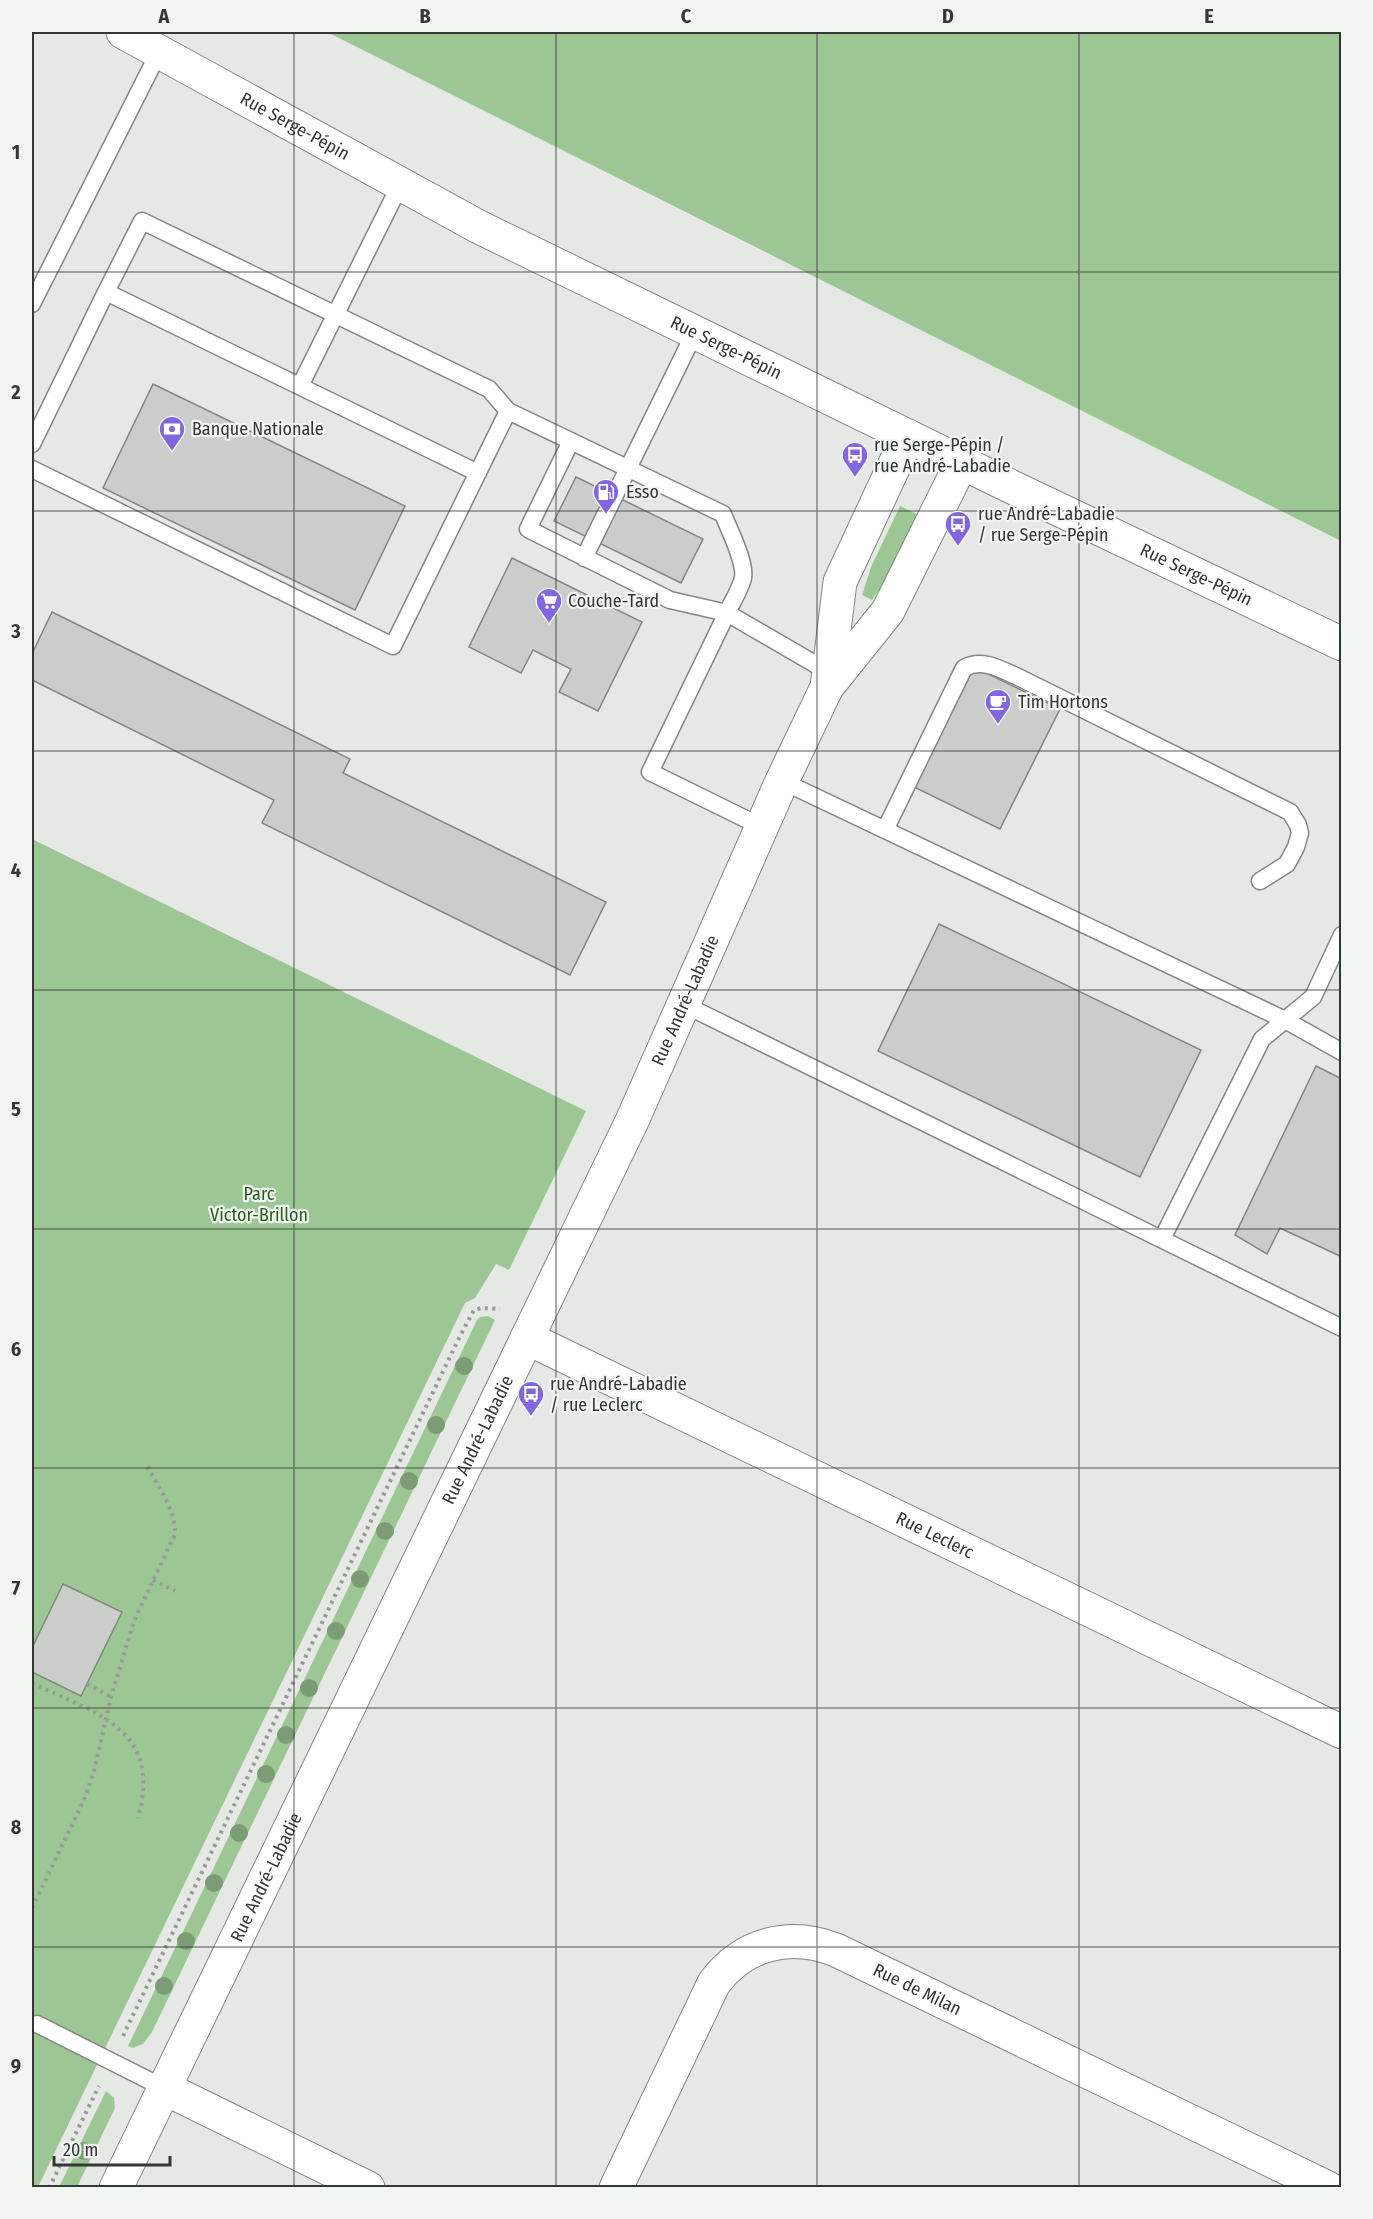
<svg xmlns="http://www.w3.org/2000/svg" width="1373" height="2219" font-family="'Fira Sans Condensed',sans-serif">
<style>
.green{fill:#9dc695}
.building{fill:#cacdca;stroke:#838682;stroke-width:1.5}
.lines{fill:none;stroke-linecap:round;stroke-linejoin:round}
.lane-casing{stroke:#848784;stroke-width:19}
.street-casing{stroke:#848784;stroke-width:35}
.secondary-casing{stroke:#848784;stroke-width:35}
.path{stroke:#979a97;stroke-width:4;stroke-dasharray:3 4.5;stroke-linecap:butt}
.lane{stroke:#fff;stroke-width:16}
.street{stroke:#fff;stroke-width:33}
.secondary{stroke:#fff;stroke-width:33}
.tree{fill:#7c9c75}
.grid{fill:none;stroke:#353735;stroke-width:1.5;stroke-opacity:0.55}
.labels{text-anchor:middle;dominant-baseline:central;stroke-width:4.5;stroke-linejoin:round;paint-order:stroke}
.street-label{font-size:18px;fill:#353735;stroke:#f2f6f2}
.poi-label{font-size:18px;fill:#353735;stroke:#f2f6f2;text-anchor:start}
.park-label{font-size:18px;fill:#275e1b;stroke:#f2f6f2}
.neatline{fill:none;stroke:#353735;stroke-width:2}
.grid-label{font-size:20px;text-anchor:middle;font-weight:bold;fill:#353735}
</style>
<rect width="100%" height="100%" fill="#e5e8e4"/>
<!-- green -->
<path class="green" d="M327,32H1341V541Z
M900,506L919,515L886,579L872,600L862,595L871,567Z
M32,839L586,1111L509,1270L496,1264L475,1298L465,1303L38,2187H32Z
M488,1316L495,1320L152,2032L143,2044L133,2048L128,2046L477,1320L480,1317Z
M106,2091L114,2098L115,2108L77,2187H59Z"/>
<!-- building -->
<path class="building" d="M153,384L405,506L355,610L103,488Z
M576,477L703,539L681,583L554,521Z
M512,558L642,622L598,711L559,692L571,669L533,650L521,673L469,647Z
M52,612L350,759L343,773L606,902L570,975L262,823L274,800L32,680V654Z
M974,667L1060,709L1000,829L914,787Z
M939,924L1201,1050L1140,1177L878,1051Z
M1316,1066L1342,1079V1257L1280,1228L1267,1254L1235,1235Z
M63,1584L122,1612L81,1696L32,1672V1648Z"/>
<g class="lines">
<!-- lane casing -->
<g class="lane-casing">
<path id="lane" d="M106,292L142,221L489,389L508,411L723,514C729,530 746,562 743,578C740,590 732,602 727,613L670,600L528,529L571,441
M32,304L159,52
M300,386L400,185
M32,444L106,292L478,473
M32,469L393,646L508,411
M584,558L695,332
M782,781L1285,1020L1342,1052
M762,827L650,772L727,613L832,674
M885,830L964,668C982,658 1000,669 1018,677L1290,812L1298,825L1300,833L1296,847L1287,864L1260,881
M683,1004L1342,1328
M1162,1239L1262,1039L1313,997L1342,935
M37,2024L164,2088"/>
</g>
<!-- street casing -->
<g class="street-casing">
<g id="street">
<path id="s1" d="M527,1338L1342,1732"/>
<path d="M164,2088L368,2188"/>
<path id="s2" d="M616,2188L714,1983C744,1943 790,1932 836,1950L1328,2188"/>
</g>
</g>
<!-- secondary casing -->
<g class="secondary-casing">
<g id="secondary">
<path id="s3" d="M123,32L479,227L1016,489L1342,644"/>
<path d="M827,687L840,582L908,436"/>
<path id="s4" d="M116,2188L632,1121L782,781L827,687L888,611L962,462"/>
</g>
</g>
<!-- path -->
<path class="path" d="M153,1580L175,1591
M32,1683C96,1714 163,1728 138,1818
M87,1684L111,1697
M32,1908L84,1800L94,1771L111,1697L134,1621L175,1534C176,1511 158,1486 147,1466
M123,2036L460,1336L474,1310L482,1308L500,1309
M49,2188L99,2086"/>
<!-- lane -->
<use href="#lane" class="lane"/>
<!-- street -->
<use href="#street" class="street"/>
<!-- secondary -->
<use href="#secondary" class="secondary"/>
</g>
<!-- trees -->
<g class="tree">
<circle cx="464" cy="1366" r="9"/>
<circle cx="436" cy="1425" r="9"/>
<circle cx="409" cy="1481" r="9"/>
<circle cx="385" cy="1531" r="9"/>
<circle cx="360" cy="1579" r="9"/>
<circle cx="336" cy="1631" r="9"/>
<circle cx="309" cy="1688" r="9"/>
<circle cx="286" cy="1735" r="9"/>
<circle cx="266" cy="1774" r="9"/>
<circle cx="239" cy="1833" r="9"/>
<circle cx="214" cy="1883" r="9"/>
<circle cx="186" cy="1941" r="9"/>
<circle cx="164" cy="1986" r="9"/>
<circle cx="84" cy="2151" r="9"/>
</g>
<!-- grid -->
<path class="grid" d="M294,32V2188M556,32V2188M817,32V2188M1079,32V2188M32,272H1342M32,511H1342M32,751H1342M32,990H1342M32,1229H1342M32,1468H1342M32,1708H1342M32,1947H1342"/>
<!-- icons -->
<defs>
<g id="bank-pin" transform="scale(1.35)"><path d="M0 17L-7.5 6A9.5 9.5 0 1 1 7.5 6Z" fill="#8266e1" stroke="#f2f6f2"/><path d="M-6-4H6V4H-6ZM0-2.3a2.3 2.3 0 1 0 0 4.6a2.3 2.3 0 1 0 0-4.6Z" fill="#fff"/></g>
<g id="bus-pin" transform="scale(1.35)"><path d="M0 17L-7.5 6A9.5 9.5 0 1 1 7.5 6Z" fill="#8266e1" stroke="#f2f6f2"/><path d="M-5-6H5V4H4V6H2V4H-2V6H-4V4H-5ZM-3.5-4V0h7V-4ZM-3.5 1.2v1.5H-2V1.2ZM2 1.2v1.5H3.5V1.2Z" fill="#fff"/></g>
<g id="fuel-pin" transform="scale(1.35)"><path d="M0 17L-7.5 6A9.5 9.5 0 1 1 7.5 6Z" fill="#8266e1" stroke="#f2f6f2"/><path d="M-5.5-6h7V0h2V4h1.3V-2.5L3-4.5l.8-.8L6-3V5H2.5V1h-1V6h-7ZM-4.2-4.7v3.2H.2V-4.7Z" fill="#fff"/></g>
<g id="supermarket-pin" transform="scale(1.35)"><path d="M0 17L-7.5 6A9.5 9.5 0 1 1 7.5 6Z" fill="#8266e1" stroke="#f2f6f2"/><path d="M-6-5.5h2.5l.6 2H6L4.5 2H-2.5L-4.4-4H-6ZM-1.5 3.2a1.3 1.3 0 1 0 .1 0ZM3 3.2a1.3 1.3 0 1 0 .1 0Z" fill="#fff"/></g>
<g id="cafe-pin" transform="scale(1.35)"><path d="M0 17L-7.5 6A9.5 9.5 0 1 1 7.5 6Z" fill="#8266e1" stroke="#f2f6f2"/><path d="M-5.5-4.5H6V0H3Q3 3.5 0 3.5H-2.5Q-5.5 3.5-5.5 0ZM3-3.2v2h1.7v-2ZM-6 4.5H4V6H-6Z" fill="#fff"/></g>
</defs>
<g fill-rule="evenodd">
<use href="#bank-pin" x="172" y="429"/>
<use href="#bus-pin" x="855" y="455"/>
<use href="#fuel-pin" x="606" y="492"/>
<use href="#bus-pin" x="958" y="524"/>
<use href="#supermarket-pin" x="549" y="601"/>
<use href="#cafe-pin" x="998" y="702"/>
<use href="#bus-pin" x="531" y="1394"/>
</g>
<g class="labels">
<!-- street labels -->
<g class="street-label">
<text stroke="none"><textPath href="#s3" startOffset="196">Rue Serge-Pépin</textPath></text>
<text stroke="none"><textPath href="#s3" startOffset="681">Rue Serge-Pépin</textPath></text>
<text stroke="none"><textPath href="#s3" startOffset="1203">Rue Serge-Pépin</textPath></text>
<text stroke="none"><textPath href="#s4" startOffset="1317">Rue André-Labadie</textPath></text>
<text stroke="none"><textPath href="#s4" startOffset="831">Rue André-Labadie</textPath></text>
<text stroke="none"><textPath href="#s1" startOffset="453">Rue Leclerc</textPath></text>
<text stroke="none"><textPath href="#s4" startOffset="345">Rue André-Labadie</textPath></text>
<text stroke="none"><textPath href="#s2" startOffset="454">Rue de Milan</textPath></text>
</g>
<!-- poi labels -->
<g class="poi-label">
<text x="192" y="429">Banque Nationale</text>
<text x="874" y="445">rue Serge-Pépin /<tspan x="874" dy="21">rue André-Labadie</tspan></text>
<text x="626" y="492">Esso</text>
<text x="978" y="514">rue André-Labadie<tspan x="978" dy="21">/ rue Serge-Pépin</tspan></text>
<text x="568" y="601">Couche-Tard</text>
<text x="1018" y="702">Tim Hortons</text>
<text x="550" y="1384">rue André-Labadie<tspan x="550" dy="21">/ rue Leclerc</tspan></text>
</g>
<!-- park labels -->
<g class="park-label">
<text x="259" y="1194">Parc<tspan x="259" dy="21">Victor-Brillon</tspan></text>
</g>
</g>
<!-- border -->
<rect width="1373" height="2219" fill="none" stroke="#f2f6f2" stroke-width="66"/>
<!-- scale -->
<path d="M54 2156v9h116v-9" fill="none" stroke="#353735" stroke-width="3"/>
<text x="63" y="2156" font-size="18" fill="#353735" stroke="#f2f6f2" stroke-width="4.5" paint-order="stroke">20 m</text>
<rect x="33" y="33" width="1307" height="2153" class="neatline"/>
<g class="grid-label">
<text x="164" y="23">A</text>
<text x="425" y="23">B</text>
<text x="686" y="23">C</text>
<text x="948" y="23">D</text>
<text x="1209" y="23">E</text>
<text x="16" y="159">1</text>
<text x="16" y="399">2</text>
<text x="16" y="638">3</text>
<text x="16" y="877">4</text>
<text x="16" y="1116">5</text>
<text x="16" y="1356">6</text>
<text x="16" y="1595">7</text>
<text x="16" y="1834">8</text>
<text x="16" y="2073">9</text>
</g>
</svg>
